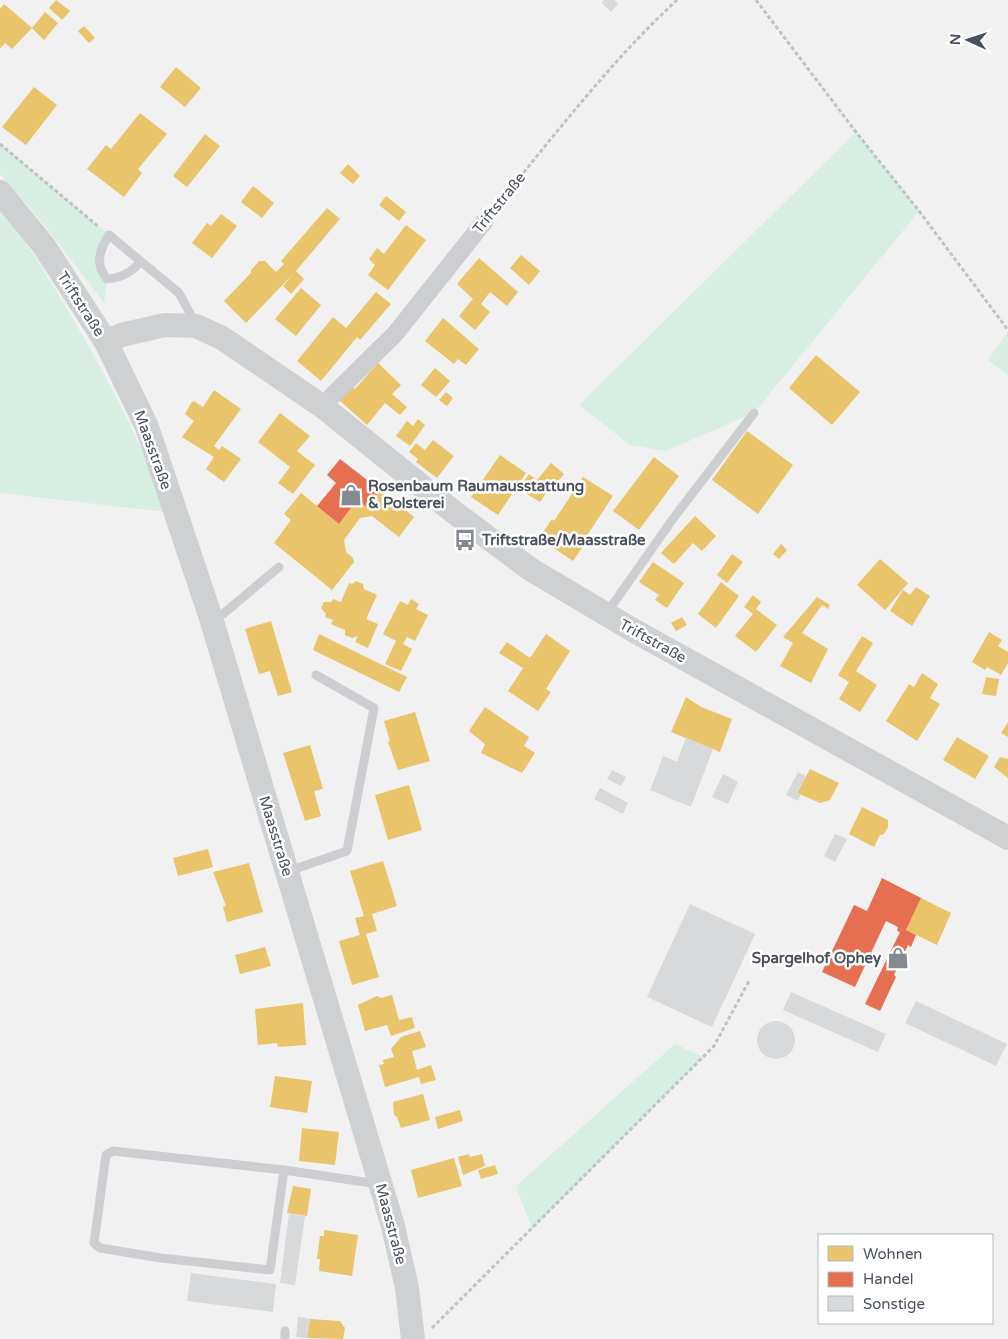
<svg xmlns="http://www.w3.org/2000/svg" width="1008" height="1339" font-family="'Varela Round',sans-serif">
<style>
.green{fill:#d7eee3}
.homes{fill:#e9c46a}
.shops{fill:#e76f51}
.building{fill:#d8d9db}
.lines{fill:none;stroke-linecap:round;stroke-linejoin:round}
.path{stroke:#bbc5c3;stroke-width:3;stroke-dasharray:4 2.5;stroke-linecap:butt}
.lane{stroke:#ccced1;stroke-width:9}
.street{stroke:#ccced1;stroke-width:18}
.secondary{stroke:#ced0d2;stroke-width:24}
.labels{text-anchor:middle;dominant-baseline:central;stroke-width:5;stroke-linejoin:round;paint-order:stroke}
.street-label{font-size:15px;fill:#49505b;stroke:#fff}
.poi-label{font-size:15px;font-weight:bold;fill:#49505b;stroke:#fff;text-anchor:start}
</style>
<rect width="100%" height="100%" fill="#f1f1f1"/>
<!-- green -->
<path class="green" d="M856,132L919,211L754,413L666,451L630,445L579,405Z
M0,144L109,235L101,247L107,279L104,303L42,222L0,174Z
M0,208C31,247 56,290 81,333C114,391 145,449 166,512L0,493Z
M1008,331V375L988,360Z
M675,1044L703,1057L532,1229L516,1186Z"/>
<!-- homes -->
<path class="homes" d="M56,0L70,11L62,20L49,8Z
M4,4L32,28L12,49L5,43L0,49V9Z
M45,12L58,23L44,40L32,28Z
M84,26L95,38L89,43L78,31Z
M176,67L201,88L185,107L160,87Z
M34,87L57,105L26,145L2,127Z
M140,113L167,134L138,169L142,173L124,197L87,169L106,145L111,149Z
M205,134L220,146L187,187L173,176Z
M348,164L360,176L353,184L340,173Z
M253,186L274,203L262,218L241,202Z
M386,196L406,212L399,221L379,205Z
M327,208L340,219L296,271L304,279L291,294L283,286L293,274L246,323L224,301L251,273V270L259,261H265L276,272L284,264L281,261Z
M221,214L237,226L212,258L192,243L207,223L211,226Z
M406,225L426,240L388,290L368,275L375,265L369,259L377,248L384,254Z
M521,255L540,271L529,285L510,268Z
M479,258L518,292L507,306L490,292L481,304L490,312L475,330L459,316L473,299L457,284Z
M301,288L321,305L296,336L275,319Z
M376,292L391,304L360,340L357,337L321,381L297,361L333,317L346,328Z
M443,318L479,349L466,365L458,359L454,364L425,341Z
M816,355L860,392L832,425L789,388Z
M378,363L401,385L392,394L407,407L400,415L385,403L367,425L339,400L351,386L355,389Z
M435,368L450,381L436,397L421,385Z
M214,390L241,409L214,446L219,450L222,446L241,459L224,482L206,469L214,457L182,437L194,421L185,414L191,403L194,401L203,407Z
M446,392L453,398L447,406L439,400Z
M280,413L310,436L297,451L315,465L293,494L278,483L290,467L258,442Z
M418,419L425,425L410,446L396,436L407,421L413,426Z
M747,431L793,465L758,514L712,480Z
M433,440L454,456L437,478L416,462L418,459L409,452L416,443L425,450Z
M500,455L526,473L498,515L471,497Z
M654,457L679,476L639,530L613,511Z
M551,463L564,474L551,490L549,489L540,502L519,489L529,474L537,480Z
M583,477L613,496L584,540L586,542L573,561L539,538L552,519L554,521Z
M380,490L414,517L399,537L372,516L360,518L344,540L346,552L353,558L354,562L332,590L274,543L291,520L284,514L301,493L339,524L357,500L367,507Z
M695,516L716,536L702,551L693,543L674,564L661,553Z
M781,544L787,550L779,559L773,554Z
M732,554L743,562L727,583L717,575Z
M880,559L908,583L885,610L857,585Z
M653,562L684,583L667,608L655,600L659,595L639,582Z
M356,581L363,584L364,589L377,595L366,619L378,624L368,648L355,642L358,636L352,638L345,635V630L331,624L333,620L325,617L326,614L321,608L324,602H331L333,599L341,602L349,583L352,584Z
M721,582L739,596L716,628L698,614Z
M916,587L930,596L912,626L890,611L903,590L910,595Z
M753,595L761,602L756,609L777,625L756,652L735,636L753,614L744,607Z
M817,597L830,605L828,609L822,605L802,633L828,649L811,683L780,666L793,643L783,637Z
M411,599L419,604L416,609L428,615L415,641L407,637L403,644L412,649L401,671L385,664L396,641L383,634L400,601L408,605Z
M682,617L687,625L676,631L671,623Z
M271,621L292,692L278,696L270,671L259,674L245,629Z
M989,632L1002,640L998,646L1008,652V663L1001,675L987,667L985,670L972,662Z
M319,634L407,677L399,692L313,650Z
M546,634L570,651L546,689L551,692L538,711L508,691L523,668L499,653L507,642L530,658Z
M862,636L873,643L856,671L877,685L860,712L839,699L849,682L838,675Z
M922,673L938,684L930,698L940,704L917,741L886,721L909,684L914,687Z
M986,677L999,679L996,696L982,694Z
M686,697L701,707L732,719L720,752L671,732Z
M485,707L529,737L524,746L535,753L522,773L481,753L485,744L469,731Z
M415,712L430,761L398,770L388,742L390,741L384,721Z
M1008,722V737L1001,733Z
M957,737L989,756L975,779L943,760Z
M310,745L323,789L314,791L321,816L305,821L283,753Z
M1000,757L1008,759V778L994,767Z
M810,769L839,783L830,800L820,803L797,793Z
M409,785L422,830L388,840L375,795Z
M862,807L888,820V827L884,834L880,835L874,847L849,834Z
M208,849L213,867L178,876L173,858Z
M383,861L397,906L372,914L377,931L366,934L379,977L352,985L339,941L360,935L355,918L364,916L350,871Z
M249,863L263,912L227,922L223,907L226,906L213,872Z
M921,898L951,913L937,945L906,930Z
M265,947L271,966L240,974L235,955Z
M392,995L399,1020L412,1017L415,1028L391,1036L387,1025L365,1031L358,1005L377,996L381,998Z
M303,1003L306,1045L278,1047L277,1043L258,1045L255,1009Z
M420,1031L426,1047L412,1051L417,1070L431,1065L436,1080L421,1084L419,1077L385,1087L379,1065L384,1064L383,1060L394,1057L391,1049L401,1037Z
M275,1076L312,1081L307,1113L270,1107Z
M423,1094L430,1120L401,1128L397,1117L394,1115L393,1102Z
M460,1110L463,1121L438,1129L435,1117Z
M302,1128L339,1132L335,1165L299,1161Z
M469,1154L470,1157L482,1154L485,1166L463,1175L458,1157Z
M454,1158L462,1186L418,1198L411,1170Z
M495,1165L498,1174L481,1179L478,1170Z
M293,1186L311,1189L307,1216L287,1213Z
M324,1230L358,1235L352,1276L319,1271L320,1259H317L320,1236H324Z
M310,1319L340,1321L345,1328L343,1339L307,1338Z"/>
<!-- shops -->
<path class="shops" d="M340,459L380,490L367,507L357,500L339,524L317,506L336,483L327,475Z
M882,878L921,898L906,930L916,935L911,947L908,945L894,975L896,977L880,1011L865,1004L900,932L897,931L898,927L886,921L855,987L822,972L854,905L867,911Z"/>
<!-- building -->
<path class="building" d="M604,0H614L618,4L611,12L602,3Z
M686,738L713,749L691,807L650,790L663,756L677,762Z
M612,770L626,777L621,786L607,779Z
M798,772L806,776L797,793L801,794L798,801L786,795Z
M723,774L738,782L728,804L712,797Z
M600,788L628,803L623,814L594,799Z
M835,834L847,839L835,862L824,856Z
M690,904L755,934L712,1027L647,997Z
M791,992L886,1034L878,1052L783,1010Z
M916,1001L1007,1044L996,1066L905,1023Z
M757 1040a19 19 0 1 1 38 0a19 19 0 1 1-38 0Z
M289,1214L305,1216L295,1285L280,1283Z
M191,1273L276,1284L273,1312L187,1301Z
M298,1317L310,1319L307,1338L296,1337Z"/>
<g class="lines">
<!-- path -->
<path class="path" d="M756,0L856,132L919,211L1008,330
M0,144L99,227
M495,208C553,137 609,63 677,0
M432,1328L714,1046L749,981"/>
<!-- lane -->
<path class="lane" d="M140,262C131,273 121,278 107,279C95,264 99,251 109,235L179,293L195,323
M606,614L675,516L754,413
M211,618L223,614L279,567
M289,871L347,851L374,708L316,675
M284,1170L113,1151L106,1155L94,1243L100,1248L161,1258L270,1270L284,1170L378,1184
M285,1339V1331"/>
<!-- street -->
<path class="street" d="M322,406L395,334L484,222"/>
<!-- secondary -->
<path class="secondary" d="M0,192L44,246L106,342L147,427L211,618L393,1226L407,1288L413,1339
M106,342L121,335L165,325L196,326L222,338L322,406L455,513L530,569L631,629L1008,838"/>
</g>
<!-- icons -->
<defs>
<g id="shop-bare" transform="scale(1.725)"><path d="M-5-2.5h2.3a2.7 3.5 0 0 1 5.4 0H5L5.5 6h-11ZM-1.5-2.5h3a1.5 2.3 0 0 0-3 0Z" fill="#848890" stroke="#fff" stroke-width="2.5" paint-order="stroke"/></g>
<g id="bus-bare" transform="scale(1.725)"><path d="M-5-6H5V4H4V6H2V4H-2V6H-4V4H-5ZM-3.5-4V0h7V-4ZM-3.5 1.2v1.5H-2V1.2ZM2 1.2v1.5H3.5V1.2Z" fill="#848890" stroke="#fff" stroke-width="2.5" paint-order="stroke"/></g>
</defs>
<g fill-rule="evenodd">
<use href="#shop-bare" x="351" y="495"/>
<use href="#bus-bare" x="465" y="540"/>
<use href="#shop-bare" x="898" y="958"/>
</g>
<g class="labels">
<!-- street labels -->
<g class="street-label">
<text transform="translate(499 203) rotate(-51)">Triftstraße</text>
<text transform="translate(81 304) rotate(57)">Triftstraße</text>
<text transform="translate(153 450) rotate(70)">Maasstraße</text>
<text transform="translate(653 641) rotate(29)">Triftstraße</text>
<text transform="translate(276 836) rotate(73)">Maasstraße</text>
<text transform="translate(391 1224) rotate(75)">Maasstraße</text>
</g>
<!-- poi labels -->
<g class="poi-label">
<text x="368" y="486">Rosenbaum Raumausstattung<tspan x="368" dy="17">&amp; Polsterei</tspan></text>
<text x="482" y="540">Triftstraße/Maasstraße</text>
<text x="881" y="958" text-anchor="end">Spargelhof Ophey</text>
</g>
</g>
<!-- legend -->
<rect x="818" y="1234" width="175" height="90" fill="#ffffff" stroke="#b6b9bd"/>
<rect x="828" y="1246" width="25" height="15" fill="#e9c46a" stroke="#b6b9bd"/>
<text x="863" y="1259" font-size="15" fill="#49505b">Wohnen</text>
<rect x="828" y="1272" width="25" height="15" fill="#e76f51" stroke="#b6b9bd"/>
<text x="863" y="1284" font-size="15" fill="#49505b">Handel</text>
<rect x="828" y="1296" width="25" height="15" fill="#d8d9db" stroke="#b6b9bd"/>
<text x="863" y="1309" font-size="15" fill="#49505b">Sonstige</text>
<!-- north arrow -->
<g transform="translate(968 40) rotate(273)" stroke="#ffffff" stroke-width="4" paint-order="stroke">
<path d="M0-4L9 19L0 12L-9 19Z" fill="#49505b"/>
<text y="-8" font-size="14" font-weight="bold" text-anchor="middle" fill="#49505b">N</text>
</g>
</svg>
